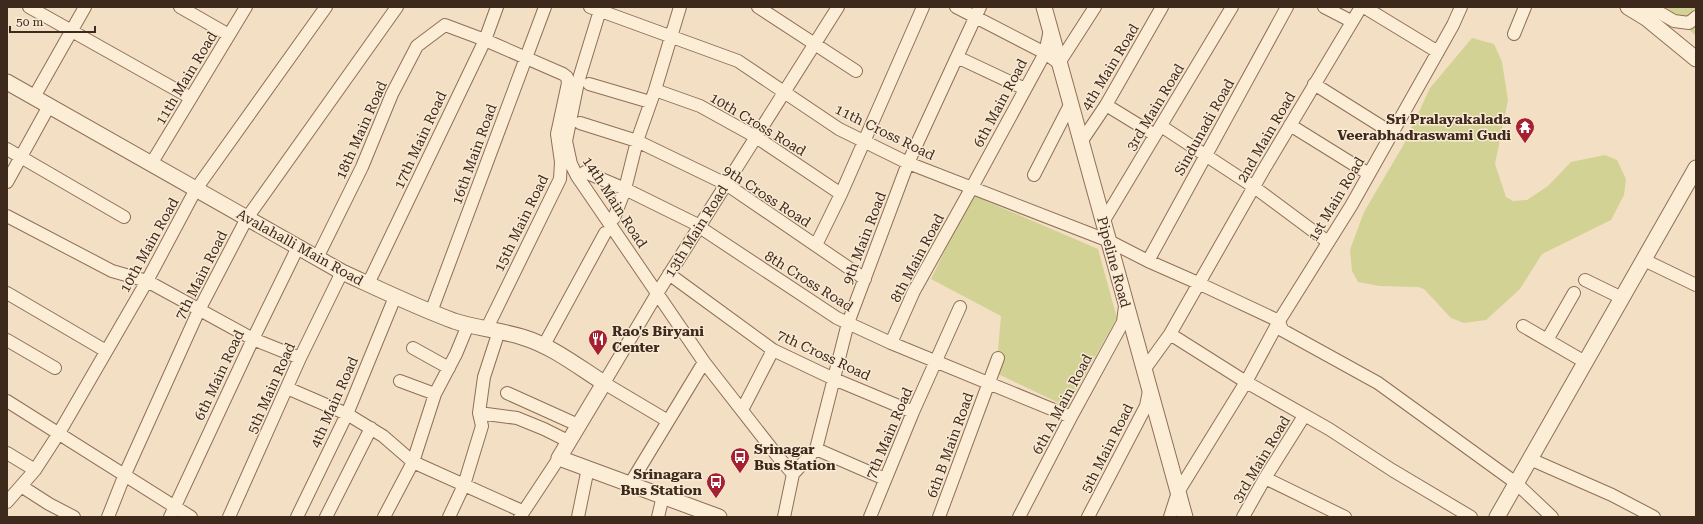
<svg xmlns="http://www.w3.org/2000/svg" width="1703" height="524" font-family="'Roboto Serif',serif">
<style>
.green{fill:#d2d295}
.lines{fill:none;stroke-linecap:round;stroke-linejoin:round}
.minor-casing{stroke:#8f6f57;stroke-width:14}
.tertiary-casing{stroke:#8f6f57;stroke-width:17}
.minor{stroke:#fcedd7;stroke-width:12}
.tertiary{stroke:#fcedd7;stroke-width:15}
.labels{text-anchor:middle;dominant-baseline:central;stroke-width:3;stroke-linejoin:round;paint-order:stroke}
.street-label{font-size:14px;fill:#3e291d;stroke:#f9ead4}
.poi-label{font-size:14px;font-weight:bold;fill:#3e291d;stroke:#f9ead4;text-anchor:end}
</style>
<rect width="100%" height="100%" fill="#f3dfc3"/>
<!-- green -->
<path class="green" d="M1665,7H1696V36Z
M1472,38L1494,44L1502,62L1508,100L1495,164L1506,197L1513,201L1527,200L1548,186L1571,162L1605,155L1617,160L1626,179L1624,195L1611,220L1542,254L1520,289L1486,320L1464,323L1451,318L1424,289L1418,287L1380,286L1358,282L1352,271L1350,250L1364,212L1404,144L1430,88Z
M972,195L1098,249L1117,318L1067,407L996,373L1001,316L931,279Z"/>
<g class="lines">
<!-- minor casing -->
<g class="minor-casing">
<path id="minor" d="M29,7L191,98
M180,7L229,35
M590,7L738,61L839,129L908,163L1109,241L1148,261L1198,283L1279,321L1282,330L1378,383L1516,483L1552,517
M601,7L578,82L566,141L571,164L577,176L704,362L779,458L793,474L784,517
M758,7L856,71
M956,7L1045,53L1059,63L1095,7
M1324,7L1351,21
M1364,7L1438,52
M1650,7L1674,21L1689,23L1696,17
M1514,34L1525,7
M957,57L1025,89
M589,84L650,102
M1314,84L1392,133
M655,90L700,106L756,137L841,194
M34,97L85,7
M1106,105L1155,135
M580,123L637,141L726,184L865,279
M1290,125L1369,174
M1161,126L1254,187L1328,242
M1081,142L1106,105L1162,7
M7,149L124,217
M151,164L246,7
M585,172L625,189L700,226L704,230L837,318L891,343L1071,417
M1034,175L1071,103
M7,182L49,106
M7,216L112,271L147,281L253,339L300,358
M614,218L625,189L637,141L655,90L680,7
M1103,222L1232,7
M816,245L841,194L923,7
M317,258L362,167L392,94L417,46L445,25L485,40L563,74L567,77L568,83L557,134L561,162L560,179L487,328
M1644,260L1696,285
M1148,261L1287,7
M669,274L773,350L834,379L913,412
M1585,280L1622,298
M368,284L485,40L497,7
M7,293L106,351
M431,312L545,7
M1523,326L1585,362
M1170,334L1246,382L1329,429L1392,470L1471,517
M7,340L55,368
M1547,340L1574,293
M891,343L914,291L971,189L1045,53L1050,30
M544,345L605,233
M413,348L449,368
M1144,370L1170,334L1264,169L1361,7
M400,381L435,394
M287,388L347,414L383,436L413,462L522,511
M507,393L578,425
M7,401L191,517
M742,410L773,350
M479,413L517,418L544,429L568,441
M668,421L604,383L658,292L838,7
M816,449L885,479
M7,453L35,470
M1530,459L1612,495L1654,517
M793,474L816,449L848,323L908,163L980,7
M1265,478L1345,517
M630,484L704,362
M21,486L49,504L74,517
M7,502L35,470L59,433L147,281L196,189L326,7
M108,517L125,474L199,310L247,218L397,7
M170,517L253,339L298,247
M229,517L300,358L342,272
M297,517L347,414L395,297
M326,517L371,428
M384,517L413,462L435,394L456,354L468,325
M449,517L464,485L482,426L479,413L484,377L499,331
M520,517L559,458
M578,517L588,468
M658,517L663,496
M870,517L913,412L960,307
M939,517L998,358
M1019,517L1071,417L1123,322L1125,306
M1088,517L1146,406L1149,391
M1170,517L1178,492L1246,382L1279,321L1351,206L1453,25L1461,7
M1243,517L1265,478L1304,416"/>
</g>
<!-- tertiary casing -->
<g class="tertiary-casing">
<path id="tertiary" d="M1044,7L1185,517
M1628,7L1646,18L1696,59
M7,82L342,272C379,289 416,307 454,321C476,328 499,330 522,337C552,346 577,366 604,383L559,458L719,517
M1497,517L1696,168"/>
</g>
<!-- minor -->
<use href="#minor" class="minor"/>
<!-- tertiary -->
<use href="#tertiary" class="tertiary"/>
</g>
<!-- icons -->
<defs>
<g id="temple-pin" transform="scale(1)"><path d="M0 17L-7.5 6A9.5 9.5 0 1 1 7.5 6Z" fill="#a52030" stroke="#f9ead4"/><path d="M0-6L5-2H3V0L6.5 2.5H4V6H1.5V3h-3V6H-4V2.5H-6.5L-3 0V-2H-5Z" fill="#fff"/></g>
<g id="restaurant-pin" transform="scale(1)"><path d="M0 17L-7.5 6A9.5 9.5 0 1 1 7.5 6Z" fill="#a52030" stroke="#f9ead4"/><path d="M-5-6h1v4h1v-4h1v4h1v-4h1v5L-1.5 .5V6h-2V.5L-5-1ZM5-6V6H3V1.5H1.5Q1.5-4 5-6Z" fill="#fff"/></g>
<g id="bus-pin" transform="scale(1)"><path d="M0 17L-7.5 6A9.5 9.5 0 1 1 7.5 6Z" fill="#a52030" stroke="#f9ead4"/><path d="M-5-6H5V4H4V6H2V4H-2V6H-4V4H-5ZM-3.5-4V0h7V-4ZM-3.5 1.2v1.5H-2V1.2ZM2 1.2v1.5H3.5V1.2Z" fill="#fff"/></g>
</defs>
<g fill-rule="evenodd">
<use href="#temple-pin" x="1525" y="127"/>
<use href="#restaurant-pin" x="598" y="339"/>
<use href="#bus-pin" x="740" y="457"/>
<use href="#bus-pin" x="716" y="482"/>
</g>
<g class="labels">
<!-- street labels -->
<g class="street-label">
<text transform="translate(1110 67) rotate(-59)">4th Main Road</text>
<text transform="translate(186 78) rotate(-59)">11th Main Road</text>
<text transform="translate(1000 103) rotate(-62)">6th Main Road</text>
<text transform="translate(1155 107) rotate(-59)">3rd Main Road</text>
<text transform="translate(758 124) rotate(31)">10th Cross Road</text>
<text transform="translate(1204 127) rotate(-61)">Sindunadi Road</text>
<text transform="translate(361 130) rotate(-66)">18th Main Road</text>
<text transform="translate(885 132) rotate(26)">11th Cross Road</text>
<text transform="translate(1266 137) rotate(-60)">2nd Main Road</text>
<text transform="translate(420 140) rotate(-65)">17th Main Road</text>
<text transform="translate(474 154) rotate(-70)">16th Main Road</text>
<text transform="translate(767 196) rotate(33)">9th Cross Road</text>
<text transform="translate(1336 199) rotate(-59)">1st Main Road</text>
<text transform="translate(615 202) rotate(57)">14th Main Road</text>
<text transform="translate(521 223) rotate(-64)">15th Main Road</text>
<text transform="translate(696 231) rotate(-58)">13th Main Road</text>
<text transform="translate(864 238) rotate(-69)">9th Main Road</text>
<text transform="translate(149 245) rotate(-61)">10th Main Road</text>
<text transform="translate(300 247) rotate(29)">Avalahalli Main Road</text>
<text transform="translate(917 258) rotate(-62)">8th Main Road</text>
<text transform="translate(1114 262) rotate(75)">Pipeline Road</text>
<text transform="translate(201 275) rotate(-63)">7th Main Road</text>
<text transform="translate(809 281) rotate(32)">8th Cross Road</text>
<text transform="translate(824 355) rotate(25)">7th Cross Road</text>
<text transform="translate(219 375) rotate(-65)">6th Main Road</text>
<text transform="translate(271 388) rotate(-66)">5th Main Road</text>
<text transform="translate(334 402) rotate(-66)">4th Main Road</text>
<text transform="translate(1062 404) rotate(-62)">6th A Main Road</text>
<text transform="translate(889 433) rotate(-67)">7th Main Road</text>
<text transform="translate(950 445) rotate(-70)">6th B Main Road</text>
<text transform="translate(1107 448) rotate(-63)">5th Main Road</text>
<text transform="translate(1261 459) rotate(-59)">3rd Main Road</text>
</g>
<!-- poi labels -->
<g class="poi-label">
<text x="1511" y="119">Sri Pralayakalada<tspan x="1511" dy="16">Veerabhadraswami Gudi</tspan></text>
<text x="612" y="331" text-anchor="start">Rao's Biryani<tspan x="612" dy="16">Center</tspan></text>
<text x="754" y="449" text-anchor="start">Srinagar<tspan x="754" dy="16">Bus Station</tspan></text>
<text x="702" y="474">Srinagara<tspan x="702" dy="16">Bus Station</tspan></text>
</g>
</g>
<!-- border -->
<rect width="1703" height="524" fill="none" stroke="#3e291d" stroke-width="16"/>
<!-- scale -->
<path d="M10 26v6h85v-6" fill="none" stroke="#3e291d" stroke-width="2"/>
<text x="16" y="26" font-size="12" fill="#3e291d" stroke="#f9ead4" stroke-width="3" paint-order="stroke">50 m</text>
</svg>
